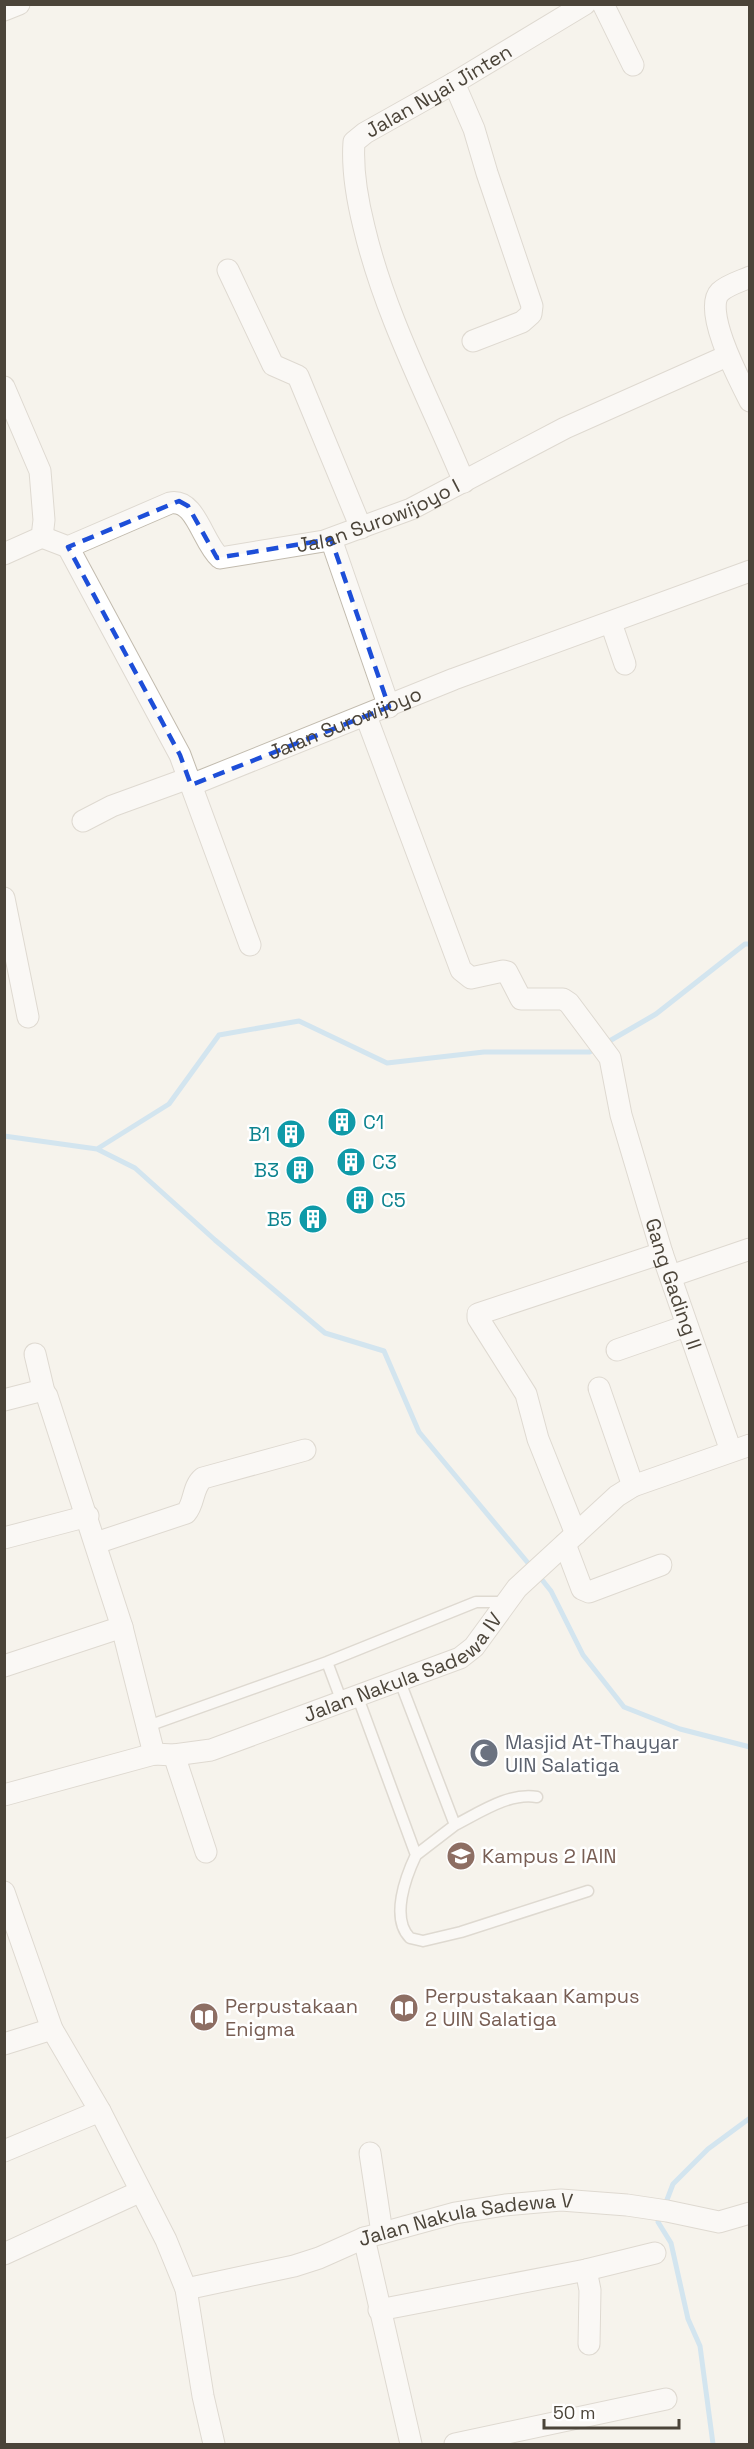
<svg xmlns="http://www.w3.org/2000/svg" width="754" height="2449" font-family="'Space Grotesk',sans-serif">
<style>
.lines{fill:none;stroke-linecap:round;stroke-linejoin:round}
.stream{stroke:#a9d4f2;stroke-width:5}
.service-casing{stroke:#c2bbae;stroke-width:13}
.minor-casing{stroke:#c2bbae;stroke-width:23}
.service{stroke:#fff;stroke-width:10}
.minor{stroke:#fff;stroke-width:21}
.marked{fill:none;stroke:#1d4ed8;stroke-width:4.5;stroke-dasharray:12 8;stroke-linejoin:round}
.labels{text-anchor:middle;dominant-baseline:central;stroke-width:5;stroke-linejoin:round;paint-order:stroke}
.street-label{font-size:20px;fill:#4b4439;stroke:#fff}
.culture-label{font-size:20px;fill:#0d838f;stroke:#fff;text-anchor:start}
.worship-label{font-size:20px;fill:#5b616d;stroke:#fff;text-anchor:start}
.education-label{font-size:20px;fill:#785e54;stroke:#fff;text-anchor:start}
</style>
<rect width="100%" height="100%" fill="#f6f3ec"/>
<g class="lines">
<!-- stream -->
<path class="stream" d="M606,1043L656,1014L745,944H750
M4,1136L97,1149L169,1104L219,1035L299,1021L387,1063L484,1052H590L598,1047
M97,1149L135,1168L215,1240L325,1333L384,1351L419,1432L533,1569
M539,1576L551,1591L583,1655L624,1707L680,1729L750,1747
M665,2205L673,2184L708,2149L750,2118
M660,2216L658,2222L671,2243L688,2319L700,2346L713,2444"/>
<!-- service casing -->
<g class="service-casing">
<path id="service" d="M327,1662L342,1702
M399,1679L455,1825C479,1813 509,1792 537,1797
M357,1695L416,1855C406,1876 390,1918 410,1938L423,1941L461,1932L588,1891
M148,1726L327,1662L476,1602H504
M416,1855L455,1825"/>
</g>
<!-- minor casing -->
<g class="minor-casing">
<g id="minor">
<path d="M603,4L633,65"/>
<path d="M4,10L19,4"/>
<path d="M454,83L474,129L487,173L532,306L531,314L522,322L473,341"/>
<path d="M228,270L273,365L298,376L361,528"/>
<path d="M750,277C741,281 727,285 720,292C702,310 740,381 750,401"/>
<path d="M4,387L40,471L44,520L42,537L4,554"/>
<path id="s1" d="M464,482C429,398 385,316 364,227C357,199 352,170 354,142L365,133L454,83L585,4"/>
<path id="s2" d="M42,537L68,547L170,503C196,498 202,542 220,558L324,541L411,509L565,428L727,356"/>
<path d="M331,539L389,707"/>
<path id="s3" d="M68,547L180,755L191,785L454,679L750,571"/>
<path d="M611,623L625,664"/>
<path id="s4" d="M366,716L461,970L471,978L503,971L507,972L521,999H563L569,1003L610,1058L621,1115L662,1253L731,1451"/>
<path d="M191,785L250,945"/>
<path d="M83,821L112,806L189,778"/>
<path d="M4,898L28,1017"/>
<path d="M671,1276L750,1249"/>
<path d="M617,1350L686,1326"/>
<path d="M35,1354L44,1392"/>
<path d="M599,1388L633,1486"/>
<path d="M4,1400L39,1391L44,1392L47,1396L122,1627L154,1754"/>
<path d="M576,1534L538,1439L526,1394L478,1318V1314L662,1253"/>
<path d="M4,1538L88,1516"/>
<path d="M96,1543L186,1513C195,1503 192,1487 203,1478L305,1450"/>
<path d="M565,1544L582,1589L589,1592L661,1565"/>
<path d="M4,1666L122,1627"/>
<path d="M174,1755L206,1852"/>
<path id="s5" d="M4,1795L154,1754L174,1755L211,1750L460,1658L474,1647L517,1588L617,1496L633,1486L750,1445"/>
<path d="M4,1892L52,2029L100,2111L166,2240L186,2289L203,2396L214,2444"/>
<path d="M4,2044L52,2029"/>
<path d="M4,2151L100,2111"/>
<path d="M370,2153L382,2233"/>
<path d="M364,2238L411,2444"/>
<path d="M4,2254L139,2192"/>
<path d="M586,2270L590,2290L589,2344"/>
<path id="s6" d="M186,2289L294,2266L319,2258L364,2238L455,2213L505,2205L561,2200L627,2205L667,2211L719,2222L750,2213"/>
<path d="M379,2310L586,2270L655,2253"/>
<path d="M455,2444L666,2399"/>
</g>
</g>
<!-- service -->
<use href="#service" class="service"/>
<!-- minor -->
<use href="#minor" class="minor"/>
</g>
<!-- marked area -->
<path d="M0 0H754V2449H0ZM179,501L188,506L217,558L331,539L389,707L191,785L180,755L68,547Z" fill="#f6f3ec" fill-opacity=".55" fill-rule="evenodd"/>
<path class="marked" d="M179,501L188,506L217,558L331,539L389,707L191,785L180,755L68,547Z"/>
<!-- icons -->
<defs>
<g id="building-disc" transform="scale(1.5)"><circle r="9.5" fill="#0f9aa8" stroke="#fff"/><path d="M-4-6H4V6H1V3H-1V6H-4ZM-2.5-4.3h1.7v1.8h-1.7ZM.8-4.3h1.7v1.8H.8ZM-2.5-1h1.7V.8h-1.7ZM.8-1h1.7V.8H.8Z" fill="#fff"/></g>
<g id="mosque-disc" transform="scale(1.5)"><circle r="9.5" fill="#6b7280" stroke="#fff"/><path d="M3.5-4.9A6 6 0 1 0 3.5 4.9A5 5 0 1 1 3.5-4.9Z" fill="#fff"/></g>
<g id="university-disc" transform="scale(1.5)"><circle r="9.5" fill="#8d6e63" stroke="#fff"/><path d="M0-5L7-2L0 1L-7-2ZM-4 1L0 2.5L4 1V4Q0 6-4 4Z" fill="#fff"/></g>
<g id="library-disc" transform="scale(1.5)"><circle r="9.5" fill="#8d6e63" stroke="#fff"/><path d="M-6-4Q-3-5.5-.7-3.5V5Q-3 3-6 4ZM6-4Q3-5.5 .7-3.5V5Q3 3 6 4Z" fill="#fff"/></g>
</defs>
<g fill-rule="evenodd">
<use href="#building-disc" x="342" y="1122"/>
<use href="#building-disc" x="291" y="1134"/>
<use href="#building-disc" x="351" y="1162"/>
<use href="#building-disc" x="300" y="1170"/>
<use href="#building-disc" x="360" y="1200"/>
<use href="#building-disc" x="313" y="1219"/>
<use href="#mosque-disc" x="484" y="1753"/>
<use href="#university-disc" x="461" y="1856"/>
<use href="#library-disc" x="404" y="2008"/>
<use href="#library-disc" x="204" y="2017"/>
</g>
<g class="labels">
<!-- street labels -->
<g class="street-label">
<text stroke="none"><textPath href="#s1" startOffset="459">Jalan Nyai Jinten</textPath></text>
<text stroke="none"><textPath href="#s2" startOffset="382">Jalan Surowijoyo I</textPath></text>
<text stroke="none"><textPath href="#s3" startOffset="434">Jalan Surowijoyo</textPath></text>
<text stroke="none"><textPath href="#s4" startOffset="704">Gang Gading II</textPath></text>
<text stroke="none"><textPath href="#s5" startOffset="424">Jalan Nakula Sadewa IV</textPath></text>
<text stroke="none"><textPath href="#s6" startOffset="290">Jalan Nakula Sadewa V</textPath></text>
</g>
<!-- culture labels -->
<g class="culture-label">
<text x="363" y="1122">C1</text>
<text x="270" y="1134" text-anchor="end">B1</text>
<text x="372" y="1162">C3</text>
<text x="279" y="1170" text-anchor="end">B3</text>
<text x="381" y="1200">C5</text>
<text x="292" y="1219" text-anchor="end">B5</text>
</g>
<!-- worship labels -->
<g class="worship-label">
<text x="505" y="1742">Masjid At-Thayyar<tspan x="505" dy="23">UIN Salatiga</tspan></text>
</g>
<!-- education labels -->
<g class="education-label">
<text x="482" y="1856">Kampus 2 IAIN</text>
<text x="425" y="1996">Perpustakaan Kampus<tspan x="425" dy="23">2 UIN Salatiga</tspan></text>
<text x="225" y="2006">Perpustakaan<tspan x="225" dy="23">Enigma</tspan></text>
</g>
</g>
<!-- border -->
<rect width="754" height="2449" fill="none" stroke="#4b4439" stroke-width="12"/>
<!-- scale -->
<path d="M544 2419v9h135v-9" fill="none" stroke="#4b4439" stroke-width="3"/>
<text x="553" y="2419" font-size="18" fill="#4b4439" stroke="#ffffff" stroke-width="4.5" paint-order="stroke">50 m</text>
</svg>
